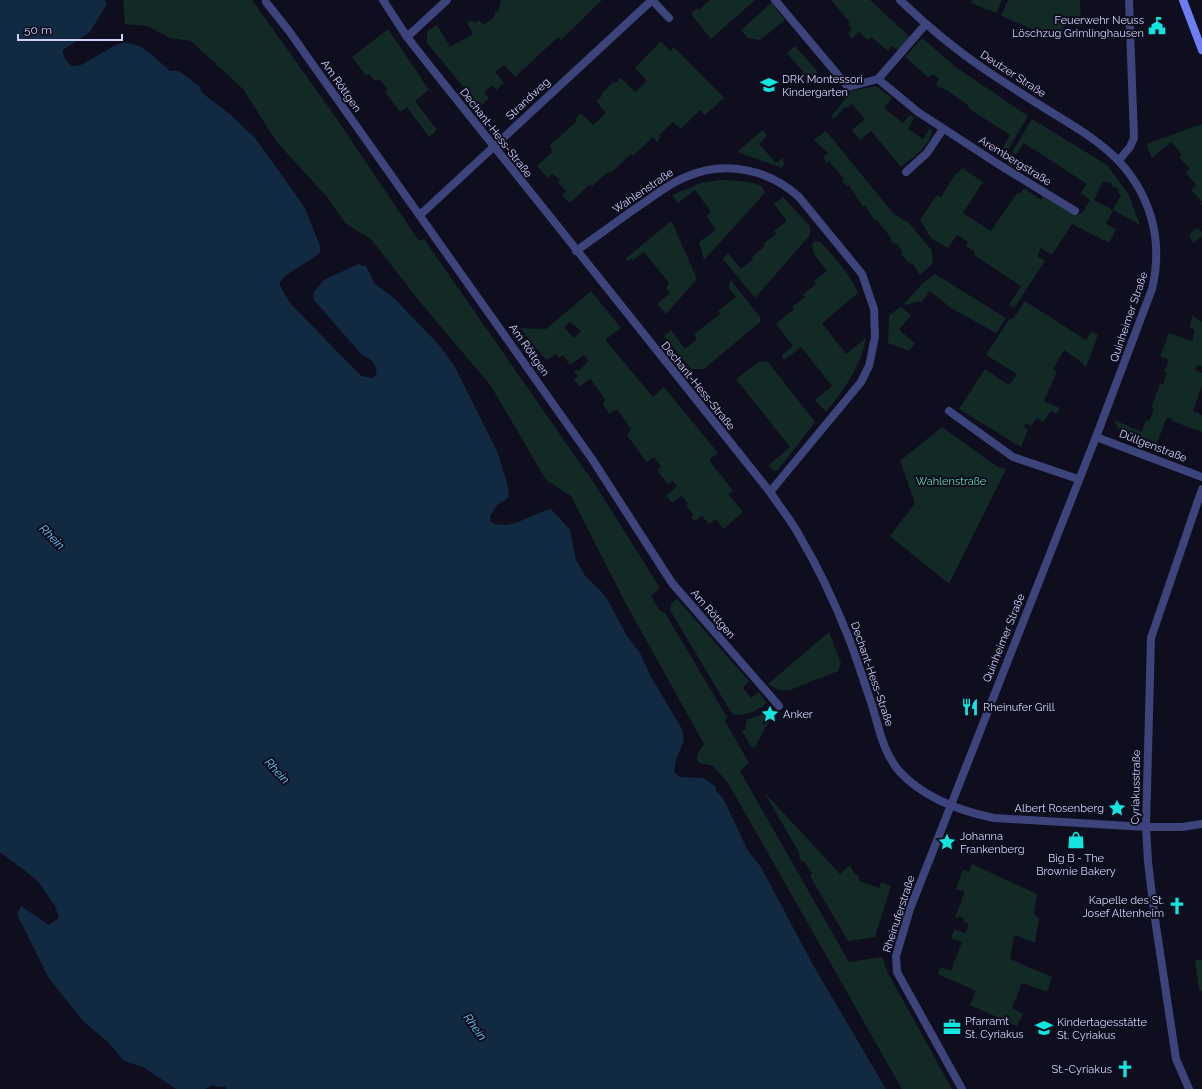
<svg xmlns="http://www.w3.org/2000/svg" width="1202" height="1089" font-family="Raleway,sans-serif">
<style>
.green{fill:#122925;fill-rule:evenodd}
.water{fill:#112941}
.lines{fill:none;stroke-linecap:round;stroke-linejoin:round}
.street{stroke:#3d437b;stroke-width:8}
.secondary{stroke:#6f7df4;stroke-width:8}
.labels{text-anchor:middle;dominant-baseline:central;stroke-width:4;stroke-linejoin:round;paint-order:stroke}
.poi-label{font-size:11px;fill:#d0d1fb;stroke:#0f0e1f;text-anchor:start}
.street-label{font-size:11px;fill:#d0d1fb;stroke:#0f0e1f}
.park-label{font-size:11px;fill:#63d5a9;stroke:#0f0e1f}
.water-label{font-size:12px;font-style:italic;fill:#67c5f3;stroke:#0f0e1f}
</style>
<rect width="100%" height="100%" fill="#0f0e1f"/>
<!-- green -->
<path class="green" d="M123,0H252L337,119L419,241L424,239L596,486L660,588L651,596L660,611L665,613L727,717L725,721L749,763L740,771L849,962L882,957L888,973L952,1089H902L728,783L713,766L700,763L697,760V755L704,744L625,602L571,496L546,480L491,386L420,302L371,239L346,224L326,196L276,141L243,89L191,41L170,38L147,26L125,24Z
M498,0H602L561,40L558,37L515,77L504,65L495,72L504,83L496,90L492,85L484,92L489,98L480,107L427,43V31L437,25L450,47L473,34L467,23L472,20L474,23L480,20L482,25L493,19L495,12H498L501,1Z
M710,0H755L711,39L691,14L697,8L699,10Z
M831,0H870L910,37L898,50L892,46L888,51L871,37L868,40L859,32L852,39L848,33L852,29L848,24L850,23Z
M973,0H1002L996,13L971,3Z
M1008,0H1080L1081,24L1068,17L1058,40L1001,16Z
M773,1L777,6L776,9L785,20L760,40L748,38L741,30Z
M388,29L429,90L415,101L437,130L429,137L407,107L400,112L385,92L388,90L379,79L375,81L369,74L366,76L352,57Z
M922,38L957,68L1028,116L1008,150L1003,147L1010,135L968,108L969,106L948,91L937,86L936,84L939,79L933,74L928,77L905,57Z
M661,41L670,51L674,47L724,98L705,115L700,110L681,129L673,122L659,135L660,138L657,142L653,137L633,156L631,154L611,173L609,171L592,186L590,184L570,203L562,195L566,191L558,182L560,180L552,174L548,178L537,166L553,151L549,146L576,122L575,119L581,113L593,125L606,113L596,101L602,96L601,94L613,82L615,83L621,78L635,92L647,81L635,68Z
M795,46L818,72L809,79L787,53Z
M876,86L892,98L884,108L903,123L910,115L914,118L908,129L923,139L930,128L932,132C928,148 913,157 901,167L871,131L860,140L852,130L865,119L852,104L847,108L845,107L834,119L831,117L851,91Z
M1032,119L1107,165L1129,195L1140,225L1113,210L1106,224L1116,229L1109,243L1072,224L1052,255L1041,248L1037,256L1045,261L1014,308L1009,305L1021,286L974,255L975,252L966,246L968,242L957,235L948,248L931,238L920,220L937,195L941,197L956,173L958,174L962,168L983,182L963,213L991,231L1017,193L1020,194L1024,188L1041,200L1044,195L1077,215L1083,212L1090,200L1081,193L1087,184L1024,143L1016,155L1012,152ZM1103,181L1111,183L1112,186L1119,189L1117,192L1121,195L1113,210L1094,200Z
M1202,124V205L1200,204L1202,202L1191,190L1196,185L1186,173L1190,169L1179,157L1182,154L1171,142L1152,158L1146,144Z
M763,130L767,136L759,144L776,163L783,158L784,164L782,168L737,152Z
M826,131L893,213L909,223L932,251L933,263L920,275L912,263L910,264L901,254L903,252L896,243L894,244L890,239L891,238L876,219L875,221L865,205L863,207L849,185L847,186L842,181L844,179L829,161L827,163L823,157L828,153L814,140Z
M719,180C735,180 748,181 762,186L765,193L704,260L699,242L716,230L706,216L711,212L695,190L678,203L672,195L701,183Z
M783,197L810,226V235L755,298L723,259L728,253L741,269L753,259L752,257L765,246L763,244L776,234L774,231L787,221L774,204Z
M670,222H672L697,279L666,314L657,304L670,293L666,288L669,283L644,252L633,260L632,258L628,261L626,258Z
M1197,228L1202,232V236L1193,243L1189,235Z
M815,241L821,242C835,258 850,274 858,293L822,323L846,354L866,338C861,366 844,390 826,412L815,400L832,386L801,347L784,360L781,356L793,346L776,324L794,309L792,307L805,297L803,294L816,284L814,281L827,271L814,254L812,244Z
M725,273L760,317V322L704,369H691L664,336L671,330L685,349L697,339L694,334L720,314L718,311L736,297L729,288L730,280Z
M935,274L1006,318L996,333L951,308L930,291L921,303L918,301L906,305L904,304L922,284Z
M591,291L621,328L605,340L653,397L664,387L718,453L709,460L733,491L728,494L743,512L723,529L716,519L709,524L702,516L695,521L691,517L693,514L686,506L688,504L681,495L673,503L666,496L677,486L673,481L668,484L657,470L661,467L654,457L646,462L627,435L631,429L617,409L609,414L603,404L605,399L590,379L579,387L574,379L578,376L574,371L577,369L579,371L588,361L584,355L570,365L563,355L559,358L556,354L546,360L520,328L546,329ZM570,322L581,331L574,338L564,327Z
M1025,301L1086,340L1091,332L1098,335L1086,367L1079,360L1064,350L1053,369L1057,372L1044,401L1060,408L1056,414L1051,411L1043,422L1037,418L1031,426L1026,423L1024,427L1028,430L1021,447L959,409L985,369L1009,385L1017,374L986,355L1009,319L1014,318Z
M901,307L911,315L899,330L915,343L909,351L888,343L889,315Z
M1193,316L1202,322V366L1197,365L1195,370L1202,373V385L1193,411L1202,415V432L1172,421L1173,419L1167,417L1157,443L1118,428L1114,420L1142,432L1146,420L1149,421L1154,409L1151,408L1160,384L1163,385L1167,373L1164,372L1169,360L1160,356L1169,333L1192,341L1195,330L1189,327Z
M760,361L768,362L815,422L778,470L774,471L768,466L790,447L736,379Z
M942,427L996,466L1006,469L949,584L890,536L915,503L900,461Z
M677,599L749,681L743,688L751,698L759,692L767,703C757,711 745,717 732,714L670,610L671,604Z
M829,632L841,663L838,671L790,690H779L768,684Z
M765,713L770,719L755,747L752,748L742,731L745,730L747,720Z
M764,792L840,874L850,865L854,873L859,876V881L879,888L881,882L891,886L875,937L848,941L810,876L812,874L804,861L802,862L799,856L800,854Z
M972,864L1037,894L1034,914L1039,918L1035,943L1014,935L1010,959L1052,977L1047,992L1022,983L1012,1008L1023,1014L1017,1026L970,1005L976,991L938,974L940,967L951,971L962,942L951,938L954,929L965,933L969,924L963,921L964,918L959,916L958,918L955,917L965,892L956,889L963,869L969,872Z
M1195,960H1202V992L1201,990H1199Z"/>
<!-- water -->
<path class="water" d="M0,0H104L107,4L90,32L63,50C63,57 66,62 72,66L81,65L116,45C138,36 154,58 169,70C172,72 174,70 178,71C185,74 194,83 200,87L201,92L232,116L256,139L305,208L320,246V252C307,265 291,268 280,282V286L290,303L361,376L372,378L376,375C378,365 371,358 362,355L314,300L313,293L324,280L358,264L366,266L375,284L394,298L439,345L455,367L497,451L506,479L509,493L508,498L497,505L490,516L491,522C512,532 531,513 551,509L570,530L576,560L586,577L600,590L607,599L627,636L640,653L651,677L682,729L684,740L676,760L674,772L680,777L704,778L716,787V791L723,798L748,851L761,867L813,965L886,1089H226V1087L211,1086L205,1089H176L143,1067L124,1061L109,1043L83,1021L48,977L17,914L21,906L49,925L59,918L55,906L37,880L0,852Z"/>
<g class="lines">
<!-- street -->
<path class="street" d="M383,0L407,37L425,60L770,492C779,506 791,520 799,535C818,567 834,601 848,636C857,659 864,682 872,705C879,728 883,753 900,772C924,798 960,811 994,818L1146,827H1182L1202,824
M652,0L669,18
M775,0L848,87L878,79L926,24
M900,0C927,26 956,50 987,71C1008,85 1030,99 1051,112C1097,140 1135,163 1151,217C1158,241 1158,264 1152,289L1096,437L910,909L896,956L897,972L962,1089
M266,2L289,31L592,459L672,583L779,706
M407,37L447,0
M878,79L918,112L998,164L1075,211
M1119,160L1130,147L1134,138L1129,0
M906,172L927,153L943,129
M420,215L652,0
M576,251C596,237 616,222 636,208C653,197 669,183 688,176C727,160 769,170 799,197L862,274L874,309L875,337L869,366L861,382L770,492
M949,411L1013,457L1078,479
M1096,437L1202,477
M1189,1089L1176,1059L1155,919L1148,862L1146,827L1151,638L1202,489"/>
<!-- secondary -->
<path class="secondary" d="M1183,0L1202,50"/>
</g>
<!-- icons -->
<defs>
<g id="civic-bare" transform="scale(1.38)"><path d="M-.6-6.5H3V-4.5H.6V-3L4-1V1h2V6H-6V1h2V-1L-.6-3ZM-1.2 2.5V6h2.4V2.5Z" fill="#12e5df" stroke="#0f0e1f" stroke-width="2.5" paint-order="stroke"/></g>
<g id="school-bare" transform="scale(1.38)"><path d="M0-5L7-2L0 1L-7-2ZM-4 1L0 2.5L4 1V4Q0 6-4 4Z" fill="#12e5df" stroke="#0f0e1f" stroke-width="2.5" paint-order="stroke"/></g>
<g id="restaurant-bare" transform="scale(1.38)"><path d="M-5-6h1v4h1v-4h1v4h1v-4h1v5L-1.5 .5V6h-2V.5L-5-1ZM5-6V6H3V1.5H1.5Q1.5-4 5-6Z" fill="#12e5df" stroke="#0f0e1f" stroke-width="2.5" paint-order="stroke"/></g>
<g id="sight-bare" transform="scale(1.38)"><path d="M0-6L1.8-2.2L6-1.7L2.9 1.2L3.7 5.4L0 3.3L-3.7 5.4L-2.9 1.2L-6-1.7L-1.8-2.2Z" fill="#12e5df" stroke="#0f0e1f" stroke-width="2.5" paint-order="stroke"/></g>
<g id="shop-bare" transform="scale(1.38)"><path d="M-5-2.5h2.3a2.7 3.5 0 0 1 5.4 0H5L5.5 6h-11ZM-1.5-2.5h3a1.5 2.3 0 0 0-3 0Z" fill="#12e5df" stroke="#0f0e1f" stroke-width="2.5" paint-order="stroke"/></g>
<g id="church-bare" transform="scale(1.38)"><path d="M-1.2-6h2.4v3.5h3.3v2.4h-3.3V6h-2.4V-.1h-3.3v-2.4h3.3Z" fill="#12e5df" stroke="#0f0e1f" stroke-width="2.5" paint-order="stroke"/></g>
<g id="office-bare" transform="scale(1.38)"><path d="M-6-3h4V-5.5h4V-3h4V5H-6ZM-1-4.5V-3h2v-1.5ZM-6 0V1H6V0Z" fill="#12e5df" stroke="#0f0e1f" stroke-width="2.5" paint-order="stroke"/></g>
</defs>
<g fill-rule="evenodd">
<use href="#civic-bare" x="1157" y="26"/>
<use href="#school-bare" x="769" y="85"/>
<use href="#restaurant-bare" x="970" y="707"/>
<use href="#sight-bare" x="770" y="714"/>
<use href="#sight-bare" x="1117" y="808"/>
<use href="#shop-bare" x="1076" y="840"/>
<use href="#sight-bare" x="947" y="842"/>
<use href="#church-bare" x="1177" y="906"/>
<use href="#office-bare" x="952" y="1027"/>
<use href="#school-bare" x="1044" y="1028"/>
<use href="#church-bare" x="1125" y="1069"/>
</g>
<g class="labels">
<!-- poi labels -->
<g class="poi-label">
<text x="1144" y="20" text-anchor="end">Feuerwehr Neuss<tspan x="1144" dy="13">Löschzug Grimlinghausen</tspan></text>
<text x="782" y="79">DRK Montessori<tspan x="782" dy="13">Kindergarten</tspan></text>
<text x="983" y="707">Rheinufer Grill</text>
<text x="783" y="714">Anker</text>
<text x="1104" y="808" text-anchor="end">Albert Rosenberg</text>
<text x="960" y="836">Johanna<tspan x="960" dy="13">Frankenberg</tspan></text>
<text x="1076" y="858" text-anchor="middle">Big B - The<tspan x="1076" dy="13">Brownie Bakery</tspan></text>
<text x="1164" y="900" text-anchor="end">Kapelle des St.<tspan x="1164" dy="13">Josef Altenheim</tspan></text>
<text x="965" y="1021">Pfarramt<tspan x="965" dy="13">St. Cyriakus</tspan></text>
<text x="1057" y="1022">Kindertagesstätte<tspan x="1057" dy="13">St. Cyriakus</tspan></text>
<text x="1112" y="1069" text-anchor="end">St.-Cyriakus</text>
</g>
<!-- street labels -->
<g class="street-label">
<text transform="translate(1013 74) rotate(33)">Deutzer Straße</text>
<text transform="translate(341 86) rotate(55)">Am Röttgen</text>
<text transform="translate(528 99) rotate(-43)">Strandweg</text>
<text transform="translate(496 133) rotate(52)">Dechant-Hess-Straße</text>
<text transform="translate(1015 161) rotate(32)">Arembergstraße</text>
<text transform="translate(643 191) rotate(-34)">Wahlenstraße</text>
<text transform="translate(1129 317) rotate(-71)">Quinheimer Straße</text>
<text transform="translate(529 350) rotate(55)">Am Röttgen</text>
<text transform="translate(698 386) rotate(51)">Dechant-Hess-Straße</text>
<text transform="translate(1153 446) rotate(21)">Düllgenstraße</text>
<text transform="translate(713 614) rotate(49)">Am Röttgen</text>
<text transform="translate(1004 638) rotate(-68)">Quinheimer Straße</text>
<text transform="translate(872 674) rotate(71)">Dechant-Hess-Straße</text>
<text transform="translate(1136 787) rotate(-89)">Cyriakusstraße</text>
<text transform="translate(899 914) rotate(-72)">Rheinuferstraße</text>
</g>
<!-- park labels -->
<g class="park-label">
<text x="951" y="481">Wahlenstraße</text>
</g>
<!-- water labels -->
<g class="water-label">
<text transform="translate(52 537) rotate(45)">Rhein</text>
<text transform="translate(277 771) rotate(47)">Rhein</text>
<text transform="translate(475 1027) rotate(54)">Rhein</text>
</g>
</g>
<!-- scale -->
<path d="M18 34v6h104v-6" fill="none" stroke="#d0d1fb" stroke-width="2"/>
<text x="24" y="34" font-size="12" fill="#d0d1fb" stroke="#0f0e1f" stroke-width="3" paint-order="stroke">50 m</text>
</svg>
